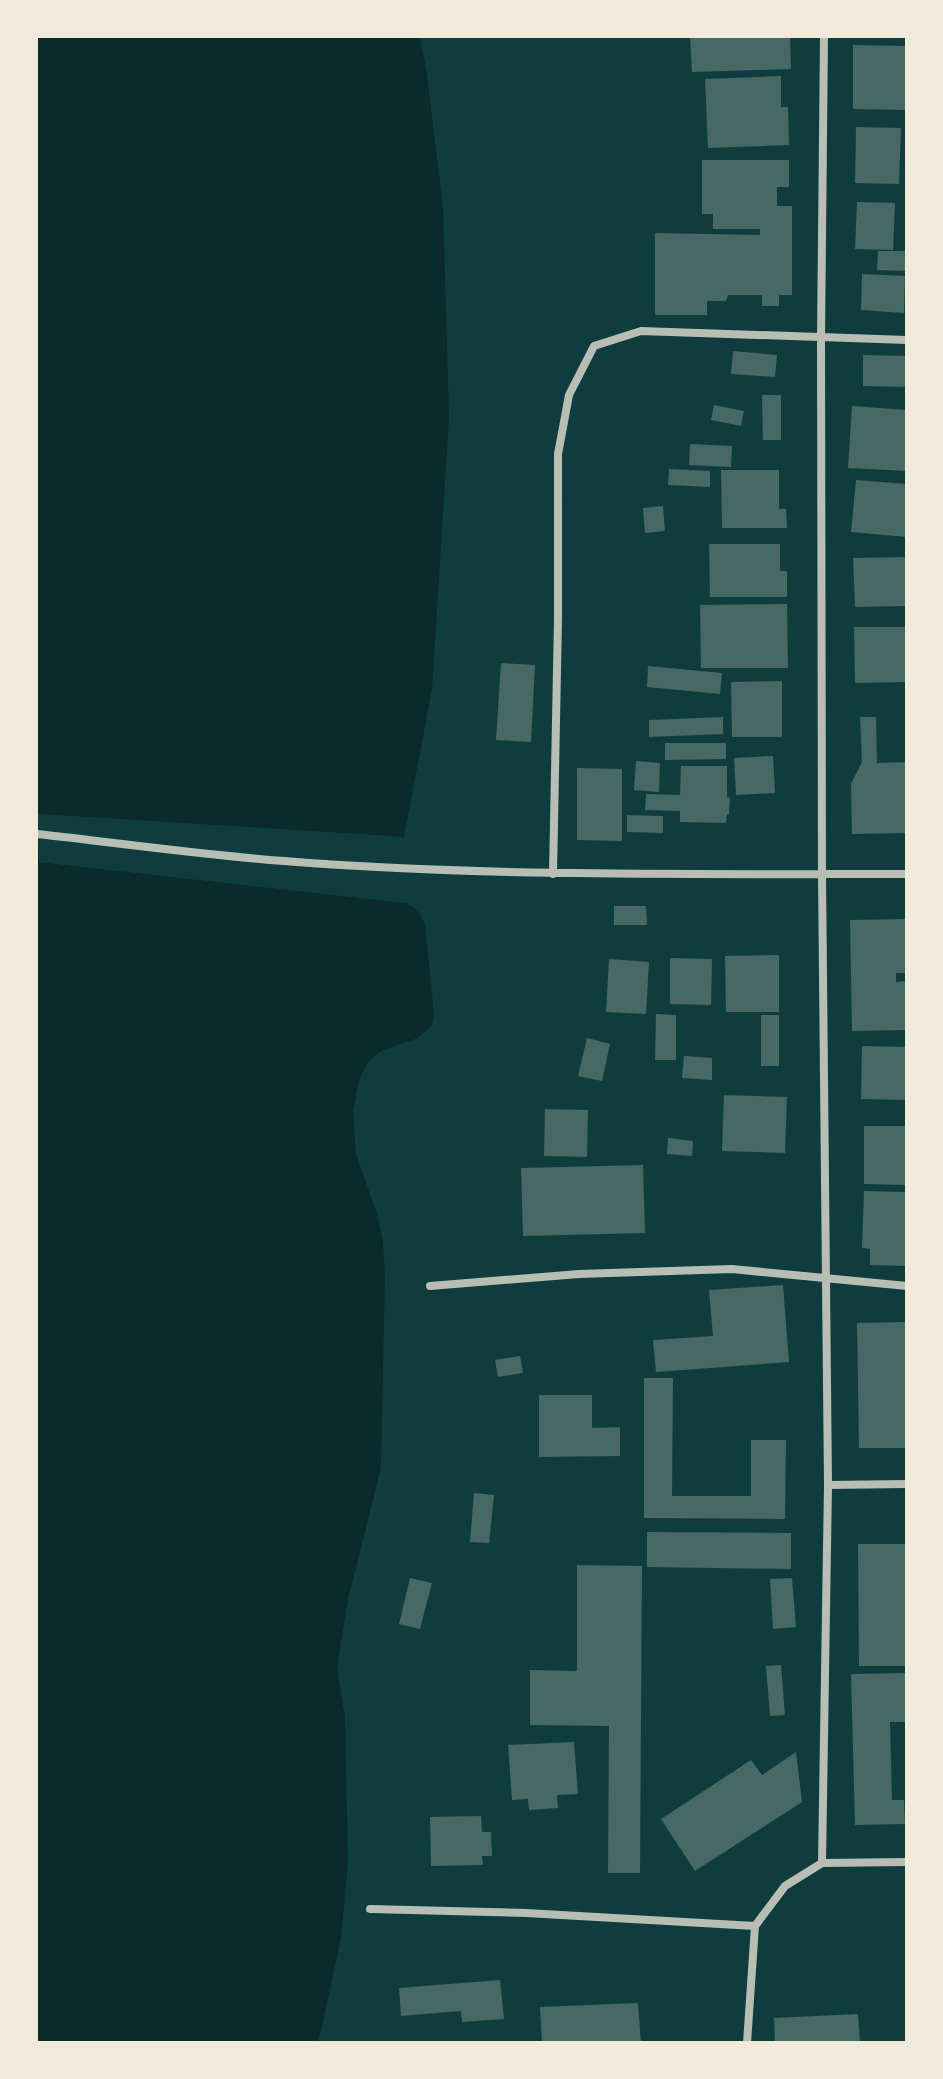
<svg xmlns="http://www.w3.org/2000/svg" width="943" height="2079" font-family="Helvetica,sans-serif">
<style>
.water{fill:#0a2a2b}
.pier{fill:#0f3d3e}
.building{fill:#486865}
.lines{fill:none;stroke-linecap:round;stroke-linejoin:round}
.minor{stroke:#b8beb3;stroke-width:8}
</style>
<rect width="100%" height="100%" fill="#0f3d3e"/>
<!-- water -->
<path class="water" d="M36,36H420L427,75L443,207L449,417L432,689L404,837L38,814L39,862L406,903C417,908 420,914 425,925L434,1014L432,1025L418,1038L381,1051L367,1063L359,1081L353,1110L356,1154L377,1214L383,1241L385,1274L381,1468L348,1599L337,1668L345,1717L348,1862L341,1939L318,2043H36Z"/>
<!-- pier -->
<path class="pier" d="M38,814L404,837V841L42,818L41,834L43,859L406,899V903L39,862Z"/>
<!-- building -->
<path class="building" d="M690,36H790L791,69L692,72Z
M853,45L907,46V110L853,109Z
M781,76V107H788L789,145L708,148L705,79Z
M856,127L901,128L899,184L855,183Z
M702,160H789V187H777V206H792V295H779V306H762V295H728L726,301H707V315H655V233L760,235V229H713V214H702Z
M857,202L895,203L893,250L855,249Z
M878,251H907V271L877,270Z
M862,274L905,276L904,313L861,310Z
M733,351L777,355L775,377L731,374Z
M863,355L906,356V387L863,386Z
M762,395H781V440H763Z
M714,405L744,411L741,426L711,420Z
M852,406L907,410V471L848,468Z
M690,444L732,446L731,467L689,465Z
M669,469L710,471V487L668,485Z
M721,470H779V509H786L787,528H722Z
M856,480L907,484V537L851,532Z
M663,506L665,531L645,533L643,508Z
M709,544H780V571H787V597H710Z
M907,557V606L855,607L853,558Z
M787,604L788,668H701L700,605Z
M854,627H907V682L855,683Z
M501,663L535,665L531,742L496,740Z
M648,666L722,673L720,694L647,687Z
M782,681V737H732L731,682Z
M723,717V734L649,737V720Z
M860,717H876L877,763L907,762V833L852,834L851,784L862,762Z
M665,743H726V759L665,760Z
M773,756L775,793L736,795L734,758Z
M636,761L660,763L659,792L634,790Z
M681,766H727V797L730,798L729,814H727L726,823L680,822V811L645,810L646,794L680,795Z
M577,768L622,769V841L577,840Z
M627,815L663,816V833L627,832Z
M614,906H646L647,925H614Z
M907,919V973H896V982L907,981V1030L852,1031L850,920Z
M779,955V1012H726L725,956Z
M670,958L712,959L711,1005L670,1004Z
M609,959L649,962L646,1014L606,1012Z
M656,1014L676,1015V1060H655Z
M761,1015H779V1066H761Z
M587,1038L610,1044L602,1081L578,1076Z
M862,1046L907,1047V1100L861,1099Z
M684,1056L712,1058V1080L682,1078Z
M724,1095L787,1097L785,1153L722,1151Z
M545,1109L588,1110L587,1157L544,1156Z
M864,1126H907V1185L864,1184Z
M668,1138L693,1141L692,1156L667,1154Z
M643,1165L645,1233L523,1236L521,1168Z
M864,1191L907,1192V1266L870,1265V1249L862,1248Z
M783,1285L789,1362L656,1372L653,1340L713,1336L709,1290Z
M907,1322V1448H859L857,1323Z
M520,1356L523,1373L498,1377L495,1360Z
M644,1378H673L672,1496H751V1440H786L785,1519L644,1518Z
M539,1395H592V1428L620,1427V1456L539,1457Z
M474,1493L494,1495L489,1543L470,1542Z
M647,1532L791,1533V1569L647,1567Z
M858,1544H907V1666H859Z
M577,1565L642,1566L640,1873H608L609,1726L530,1725V1670L577,1671Z
M410,1578L432,1583L420,1629L399,1624Z
M792,1578L796,1627L773,1629L770,1579Z
M781,1665L785,1715L770,1716L766,1666Z
M907,1673V1722H890L892,1800H904L905,1824L855,1825L851,1674Z
M574,1742L578,1794L557,1795L558,1808L529,1810L528,1799L512,1800L508,1745Z
M796,1752L802,1802L695,1871L661,1819L751,1760L762,1775Z
M481,1816L482,1832H491L492,1856H482L483,1865L431,1866L430,1817Z
M500,1980L504,2019L462,2022L461,2011L401,2016L399,1988Z
M638,2003L641,2043H542L540,2007Z
M858,2014L860,2043H775L774,2018Z"/>
<g class="lines">
<!-- minor -->
<path class="minor" d="M37,834C119,843 202,855 284,861C491,877 699,874 907,874
M553,874L558,619V454L569,395L594,346L641,331L907,340
M430,1286L579,1274L732,1269L907,1286
M828,1485L907,1484
M822,1863L828,1485L822,874L821,338L824,36
M370,1909L526,1913L755,1926
M747,2043L755,1926L785,1886L822,1863L907,1862"/>
</g>
<!-- border -->
<rect width="943" height="2079" fill="none" stroke="#f1e9da" stroke-width="76"/>
</svg>
